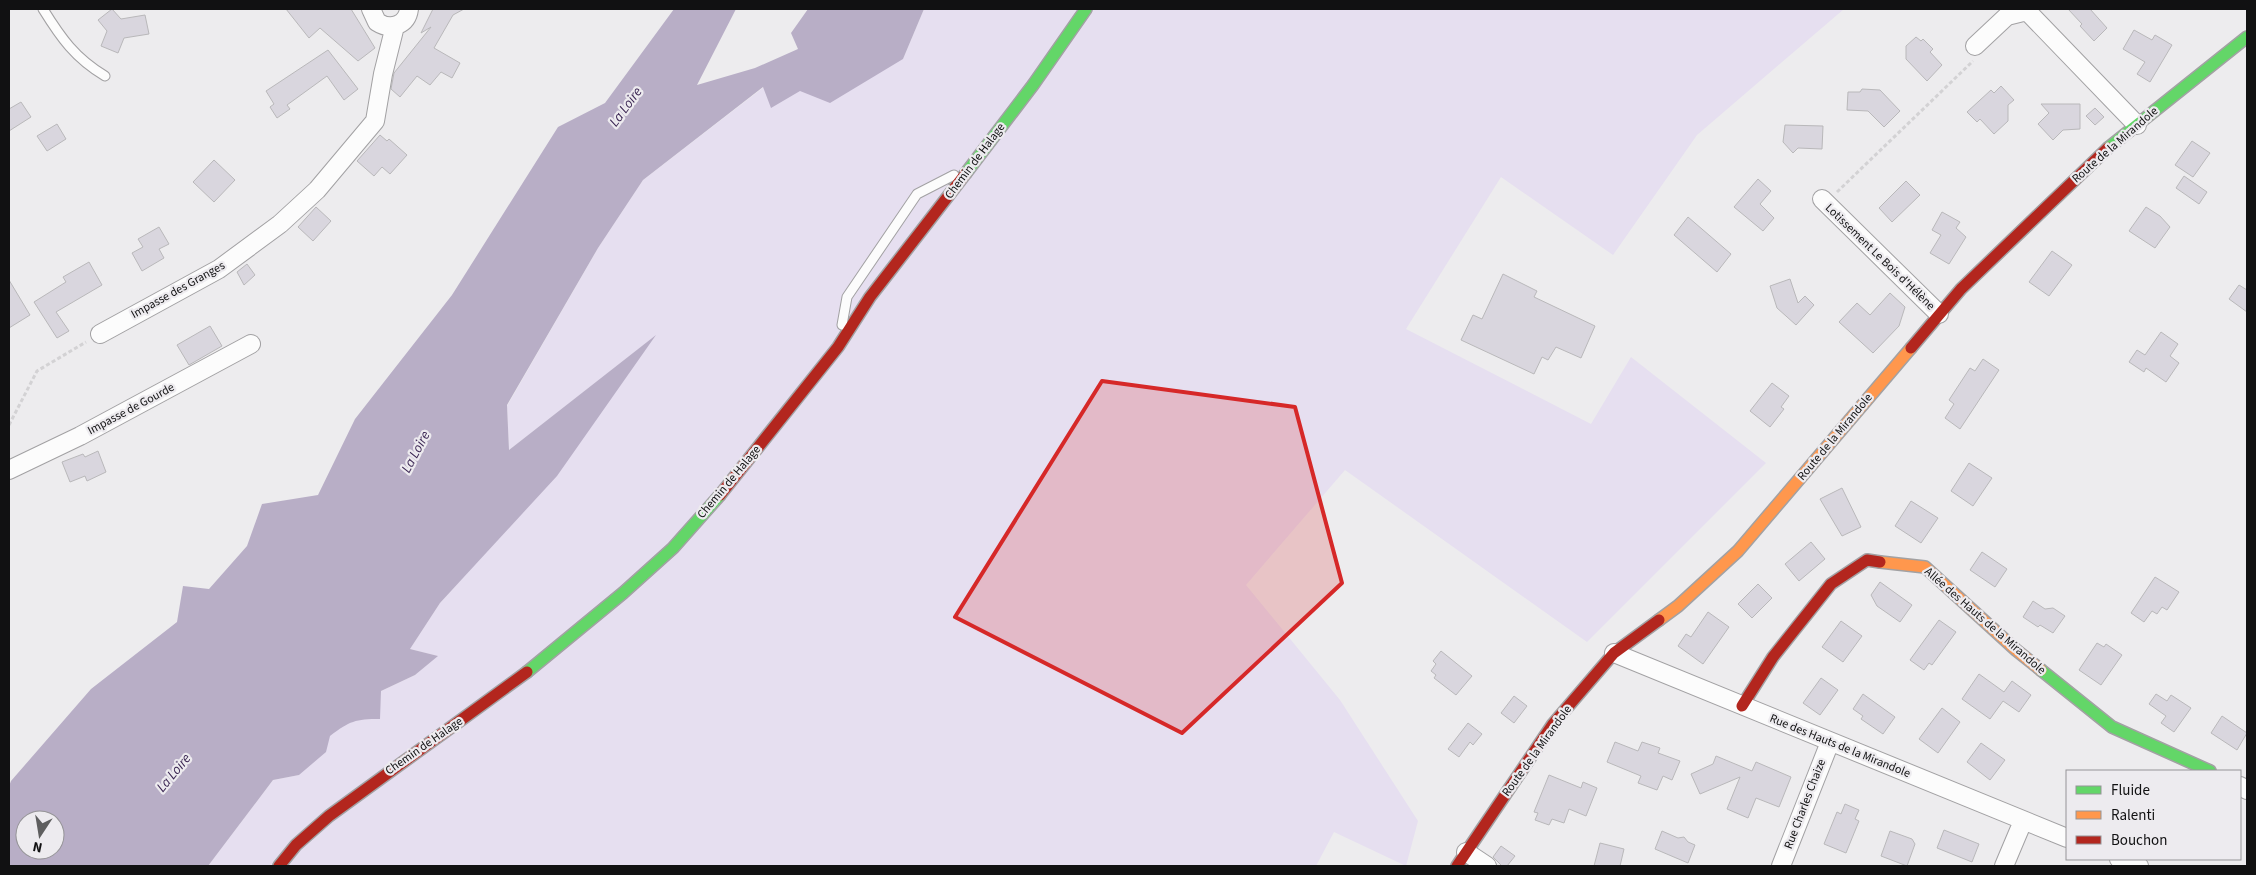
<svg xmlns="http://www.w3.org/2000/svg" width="2256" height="875" font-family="'Source Sans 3',sans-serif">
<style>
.green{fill:#e6dff0}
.water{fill:#b8aec6;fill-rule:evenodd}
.building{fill:#d9d6de;stroke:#b9b8ba}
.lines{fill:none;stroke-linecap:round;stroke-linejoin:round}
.lane-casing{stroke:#a2a1a3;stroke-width:11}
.street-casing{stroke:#a2a1a3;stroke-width:20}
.fast-casing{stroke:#a2a1a3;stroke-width:14}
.slow-casing{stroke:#a2a1a3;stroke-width:14}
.jam-casing{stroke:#a2a1a3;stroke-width:14}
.path{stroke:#d3d2d4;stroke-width:3;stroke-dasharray:4 2.5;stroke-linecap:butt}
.lane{stroke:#fcfcfc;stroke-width:9}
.street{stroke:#fcfcfc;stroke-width:18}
.fast{stroke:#63d668;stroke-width:11}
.slow{stroke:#ff974d;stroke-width:11}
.jam{stroke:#b3261e;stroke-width:11}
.marked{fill:#d62828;fill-opacity:0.2;stroke:#d62828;stroke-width:4;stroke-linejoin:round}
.labels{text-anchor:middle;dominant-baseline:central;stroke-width:4.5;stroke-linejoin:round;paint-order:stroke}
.street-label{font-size:12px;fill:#111112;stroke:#edebef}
.water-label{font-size:14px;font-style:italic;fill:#3c2754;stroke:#edebef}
</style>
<rect width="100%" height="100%" fill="#edecee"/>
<!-- green -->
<path class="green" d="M924,9H1844L1697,135L1613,255L1501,177L1406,329L1591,424L1631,357L1766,463L1587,642L1345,470L1246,585L1340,700L1418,821L1406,866L1334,832L1316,866H208L273,780L299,775C314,755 332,723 359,719C366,718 373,719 379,719L381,691L415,675L437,656L410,649L440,603L556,476L654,337L509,450L507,406L598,248L643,180L764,87L800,91L903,59Z"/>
<!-- water -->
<path class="water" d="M674,9H736L697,85L755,68L798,49L791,33L808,9H924L903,59L830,103L800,91L771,108L763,87L643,180L598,248L507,405L509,450L656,335L557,476L440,603L410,649L438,656L415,675L381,691L380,719C355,719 350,721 330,736L326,752L299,775L273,780L208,866H9V786L11,781L91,689L177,622L183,586L209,589L247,546L262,504L318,495L355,419L452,295L558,127L605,103ZM25,820H55V850H25Z"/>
<!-- building -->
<path class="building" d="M112,9L121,19L145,15L149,34L124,38L118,53L101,46L107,31L98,20Z
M286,9H351L375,48L358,61L320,28L309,38Z
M433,9H464L453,15L434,48L460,63L452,78L441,72L430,85L417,76L400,97L391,89L394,73L431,27L421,33Z
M2068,9H2090L2107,28L2094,41L2080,26L2082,24Z
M2134,30L2152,40L2155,35L2172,45L2150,82L2137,74L2145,62L2123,49Z
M1916,37L1921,41L1923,39L1933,49L1930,52L1942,65L1927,81L1906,59V46Z
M328,50L358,89L344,100L327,76L287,105L290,109L277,118L270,107L274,104L266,91Z
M2001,86L2014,100L2008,105V121L1994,134L1980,119L1977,122L1967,112L1991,90L1994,93Z
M1862,89L1880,90L1900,111L1884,127L1868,111L1847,110L1848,92H1860Z
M21,102L31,117L9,131V109Z
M2041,104H2080V129L2063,130L2053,140L2038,124L2049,113Z
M2095,108L2104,117L2095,125L2086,116Z
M57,124L66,139L47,151L37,136Z
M1785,125L1823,126L1822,149L1798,148L1793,153L1783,142Z
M380,135L387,141L389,139L407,155L390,174L382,167L374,176L357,161Z
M2192,141L2210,153L2193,177L2175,165Z
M214,160L235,180L214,202L193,182Z
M2184,176L2207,192L2199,204L2176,188Z
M1758,179L1771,191L1760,204L1774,218L1763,231L1734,207Z
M1906,181L1920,195L1892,222L1879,208Z
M316,207L331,221L313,241L298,227Z
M2146,207L2160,216L2170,227L2155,248L2129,231Z
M1942,212L1960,222L1956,228L1966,237L1949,264L1930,253L1941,235L1932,230Z
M1688,217L1731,254L1717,272L1674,235Z
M159,227L169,244L159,249L164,258L142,271L132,253L143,247L138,239Z
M2052,251L2072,265L2049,296L2029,282Z
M89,262L102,285L56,312L69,331L57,338L34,302L66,282L63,277Z
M247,264L255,275L244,285L237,272Z
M1503,274L1537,291L1534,297L1595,326L1581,358L1556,347L1548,360L1542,357L1534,374L1461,340L1473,315L1482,319Z
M1790,279L1798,303L1805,296L1814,305L1796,325L1777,308L1770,286Z
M9,280L30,315L9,328Z
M2239,285L2247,290V312L2229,299Z
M1890,293L1905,307L1899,326L1873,353L1839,322L1857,303L1870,315Z
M210,326L222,346L189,365L177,345Z
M2161,332L2178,344L2170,356L2179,363L2166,382L2146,368L2144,372L2129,362L2137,350L2145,355Z
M1983,359L1999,370L1960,429L1945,418L1954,404L1949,400L1970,368L1975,371Z
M1772,383L1789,396L1781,407L1784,409L1770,427L1750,411Z
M98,451L106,472L87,481L85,476L70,482L62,462L83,454L85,457Z
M1969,463L1992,478L1973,506L1951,491Z
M1842,488L1861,527L1842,536L1820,499Z
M1911,501L1938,518L1921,543L1895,526Z
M1811,542L1825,559L1799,581L1785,564Z
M1982,552L2007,569L1995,587L1970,570Z
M2155,577L2179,592L2167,610L2162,607L2157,614L2152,611L2144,622L2131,613Z
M1880,582L1912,605L1900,622L1877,606L1871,595Z
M1758,584L1772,598L1752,618L1738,604Z
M2033,601L2045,609L2053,608L2065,616L2053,633L2040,625L2038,627L2023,617Z
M1708,612L1729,627L1703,664L1678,646L1686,634L1691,637Z
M1939,620L1956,632L1932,665L1929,663L1924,670L1910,660Z
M1841,621L1862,636L1843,662L1822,647Z
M2097,643L2104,647L2106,644L2122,655L2101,685L2079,670Z
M1441,651L1472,676L1456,695L1434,678L1436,675L1431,671L1436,664L1433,661Z
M1979,674L2004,692L2012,681L2031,695L2019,712L2003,701L1990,719L1962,699Z
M1821,678L1838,690L1820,715L1803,703Z
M1863,694L1895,717L1883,734L1861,719L1863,716L1853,709Z
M2156,694L2167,701L2171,695L2191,708L2174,732L2161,723L2166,716L2149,704Z
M1514,696L1527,706L1514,723L1501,713Z
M1942,708L1960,722L1938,753L1919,739Z
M2222,716L2247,733L2237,750L2211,733Z
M1468,723L1482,734L1473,745L1470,742L1459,757L1448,749Z
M1615,742L1638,751L1642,742L1660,748L1658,753L1680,761L1672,780L1663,776L1657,790L1638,783L1641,776L1607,762Z
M1981,743L2005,760L1990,780L1967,762Z
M1716,756L1752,771L1756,762L1791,777L1779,807L1756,798L1748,818L1727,809L1740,777L1700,794L1691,774L1713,764Z
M1549,775L1581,788L1583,782L1597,788L1586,816L1569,809L1564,823L1552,819L1549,825L1535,820L1538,813L1534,812Z
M1845,804L1859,810L1855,819L1859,821L1846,853L1824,844L1837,812L1841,814Z
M1944,830L1979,844L1972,862L1937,848Z
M1662,831L1678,838L1684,837L1688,842L1695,845L1688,863L1655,849Z
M1890,831L1912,839L1915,844L1907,866L1881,856Z
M1600,843L1624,849L1620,866H1594Z
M1501,846L1515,856L1507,866H1502L1493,857Z"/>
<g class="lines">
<!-- lane casing -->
<g class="lane-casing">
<path id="lane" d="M43,9C61,38 75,58 105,76
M842,325L847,297L917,194L954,175"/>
</g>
<!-- street casing -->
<g class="street-casing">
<path id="street" d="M371,9L377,22C391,31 407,25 409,9
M2027,11L2137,125
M1975,46L2007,16L2027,11L2029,9
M1822,199L1939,314
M100,334L219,269L280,224L317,190L375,121L383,74L395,26
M9,470L80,436L251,344
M1614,653L2067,838
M2240,786L2247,790
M1466,852L1487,866
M2119,859L2139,866
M1781,866L1830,742
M2004,866L2023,821"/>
</g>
<!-- fast casing -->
<g class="fast-casing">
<path id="fast" d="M2108,148L2247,37
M966,173L1033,85L1086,9
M2041,670L2112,727L2210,771
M527,672L623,593L673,548L720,495"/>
</g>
<!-- slow casing -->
<g class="slow-casing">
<path id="slow" d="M1880,562L1925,567L2016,650L2041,670
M1659,620L1678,606L1738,551L1911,348"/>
</g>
<!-- jam casing -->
<g class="jam-casing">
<path id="jam" d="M1911,348L1961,289L2108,148
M720,495L838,347L870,297L966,173
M1742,706L1773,657L1831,584L1867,560L1880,562
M279,866L296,845L329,816L527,672
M1457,866L1553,724L1614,653L1659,620"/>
</g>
<!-- path -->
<path class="path" d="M1837,192L1973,61
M9,425L37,371L86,342"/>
<!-- lane -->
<use href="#lane" class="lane"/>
<!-- street -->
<use href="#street" class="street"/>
<!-- fast -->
<use href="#fast" class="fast"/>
<!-- slow -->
<use href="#slow" class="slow"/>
<!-- jam -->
<use href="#jam" class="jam"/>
</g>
<!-- marked area -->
<path class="marked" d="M1102,381L1295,407L1342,583L1182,733L955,617Z"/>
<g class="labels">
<!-- street labels -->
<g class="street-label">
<text transform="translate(2115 145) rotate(-41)">Route de la Mirandole</text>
<text transform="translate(975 161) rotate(-53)">Chemin de Halage</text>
<text transform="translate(1880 257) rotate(44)">Lotissement Le Bois d'Hélène</text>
<text transform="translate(178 290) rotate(-29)">Impasse des Granges</text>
<text transform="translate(131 409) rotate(-28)">Impasse de Gourde</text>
<text transform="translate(1835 437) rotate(-50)">Route de la Mirandole</text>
<text transform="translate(729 482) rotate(-50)">Chemin de Halage</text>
<text transform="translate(1985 621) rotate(41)">Allée des Hauts de la Mirandole</text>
<text transform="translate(424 746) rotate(-35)">Chemin de Halage</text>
<text transform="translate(1840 746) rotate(22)">Rue des Hauts de la Mirandole</text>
<text transform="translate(1537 751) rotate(-54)">Route de la Mirandole</text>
<text transform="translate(1805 804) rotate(-69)">Rue Charles Chaize</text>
</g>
<!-- water labels -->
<g class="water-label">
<text transform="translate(626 107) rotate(-54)">La Loire</text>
<text transform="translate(416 452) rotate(-62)">La Loire</text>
<text transform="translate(174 773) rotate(-50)">La Loire</text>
</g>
</g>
<!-- border -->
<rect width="2256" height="875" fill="none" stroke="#111112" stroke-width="20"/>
<!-- legend -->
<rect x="2066" y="770" width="175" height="90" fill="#edebef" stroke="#959497"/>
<rect x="2076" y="786" width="25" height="8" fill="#63d668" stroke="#959497"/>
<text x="2111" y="795" font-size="15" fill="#111112">Fluide</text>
<rect x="2076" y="811" width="25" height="8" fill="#ff974d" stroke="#959497"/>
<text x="2111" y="820" font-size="15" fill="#111112">Ralenti</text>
<rect x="2076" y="836" width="25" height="8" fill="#b3261e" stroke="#959497"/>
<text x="2111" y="845" font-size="15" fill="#111112">Bouchon</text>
<!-- north arrow -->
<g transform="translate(40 835) rotate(192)"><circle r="24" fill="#edebef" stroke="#959497"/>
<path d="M0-4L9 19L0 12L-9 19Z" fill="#5e5e5f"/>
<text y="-8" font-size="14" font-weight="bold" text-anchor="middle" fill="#111112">N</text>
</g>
</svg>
